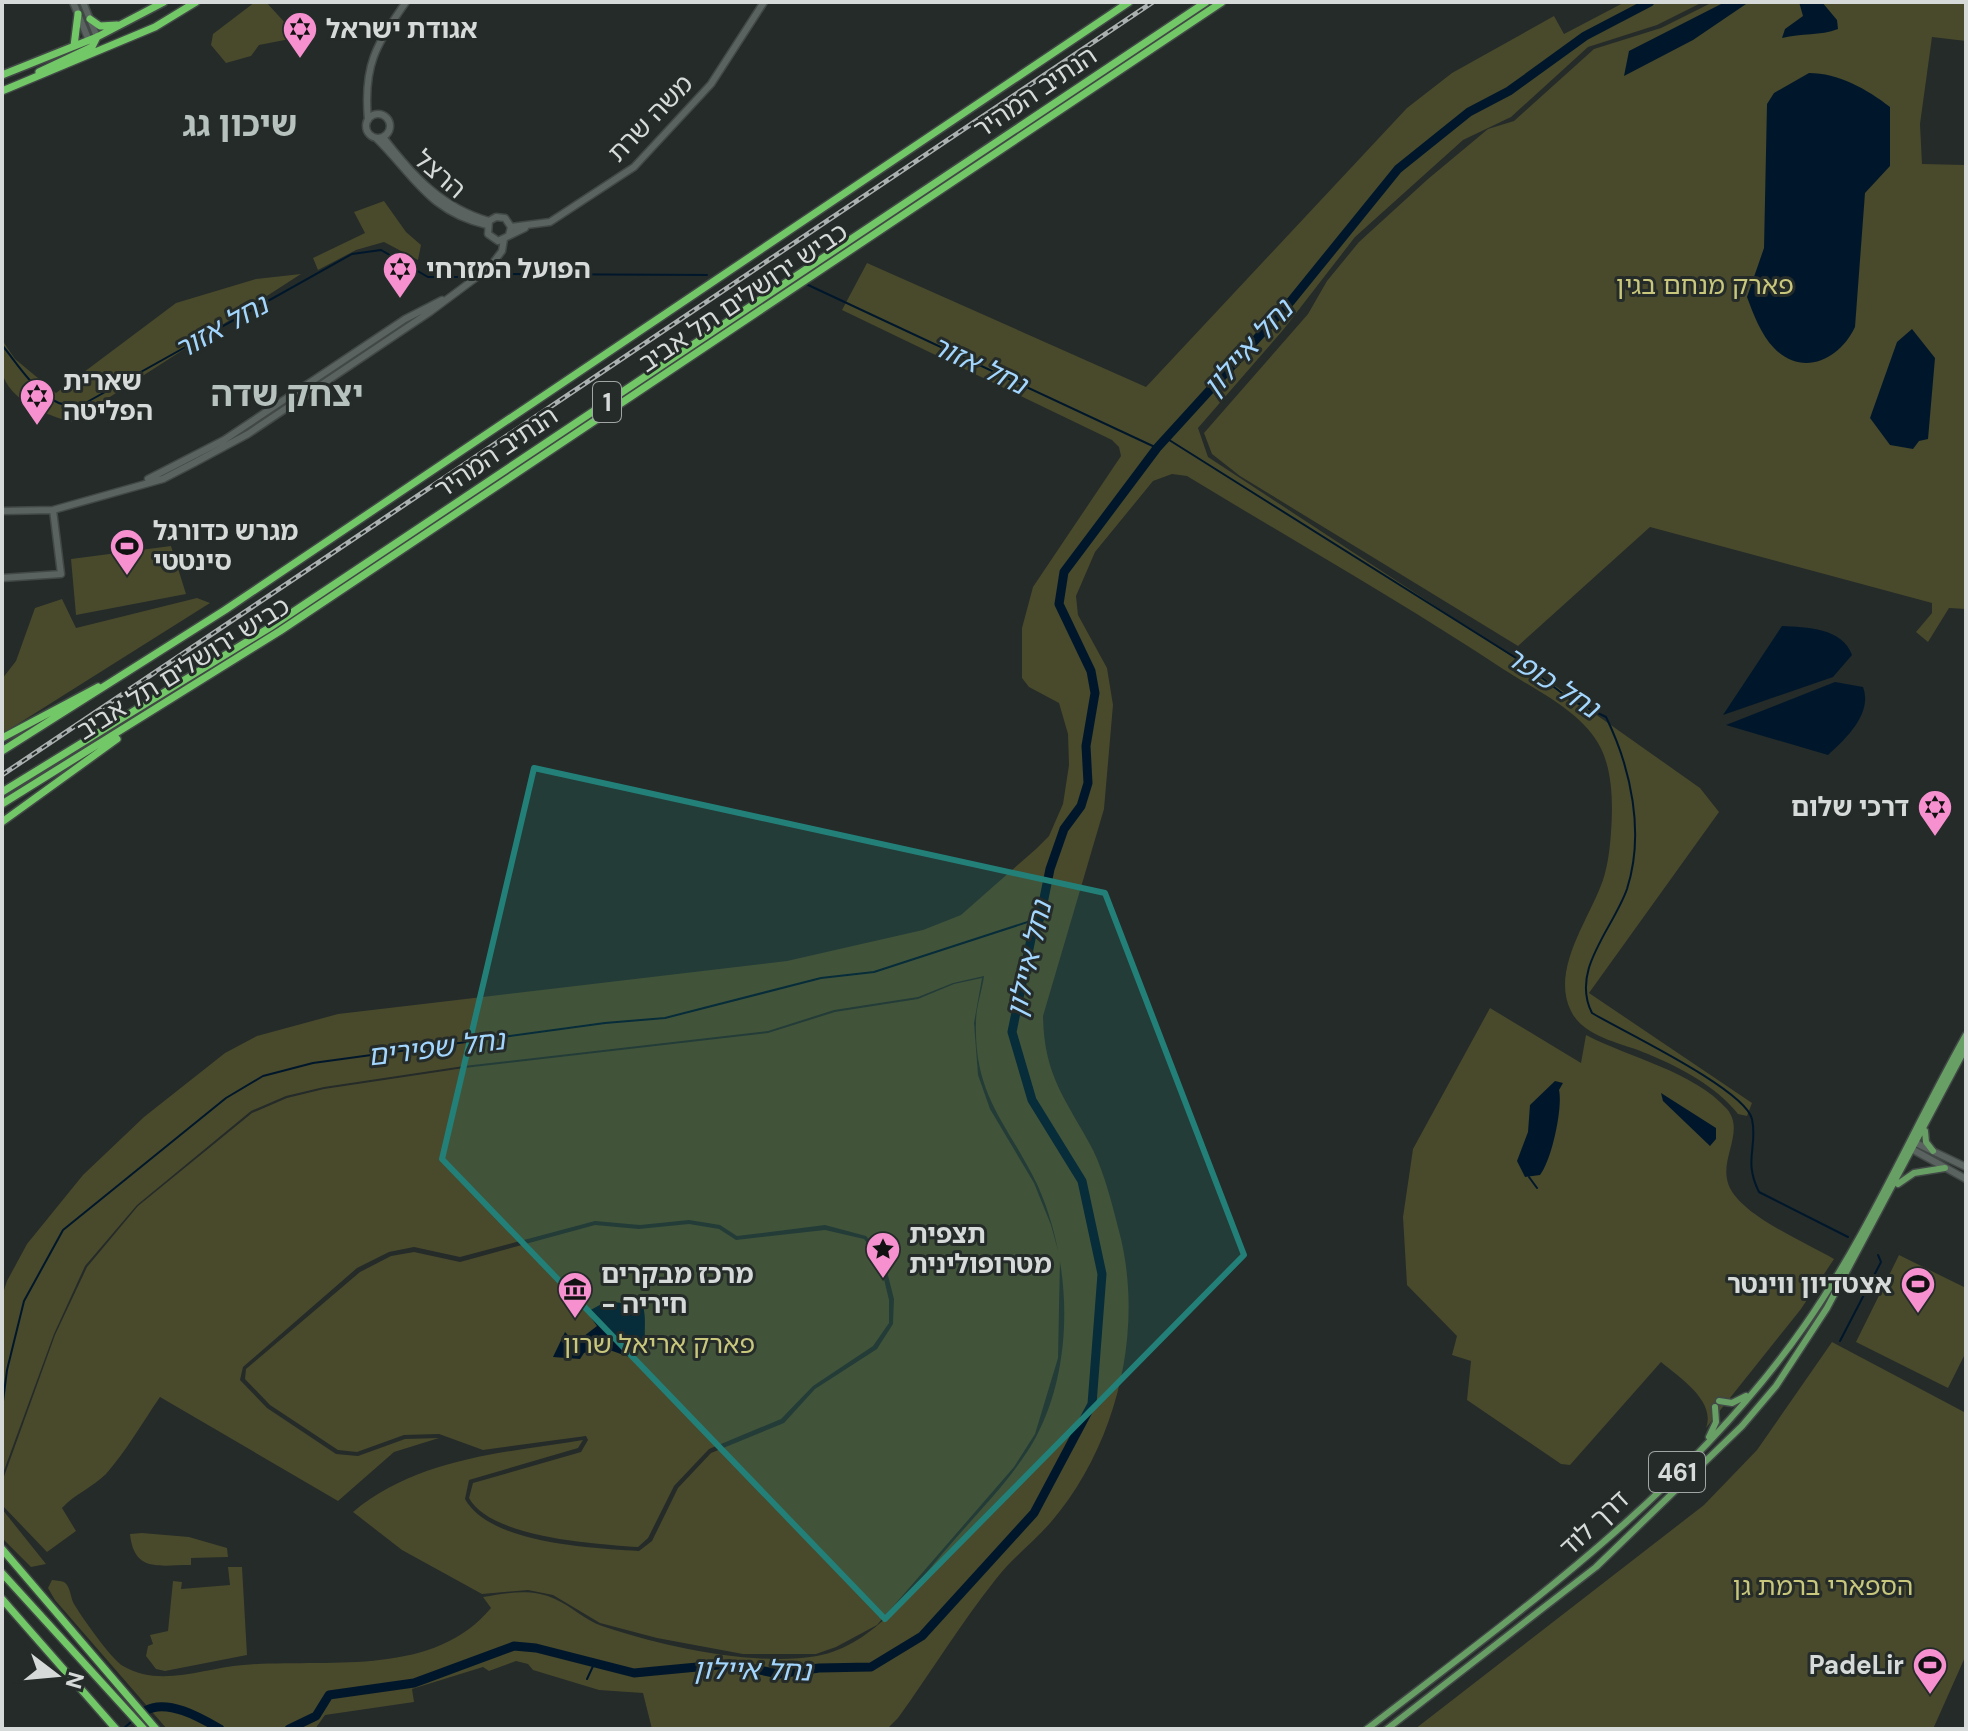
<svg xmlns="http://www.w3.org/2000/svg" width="1968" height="1731" font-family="'DM Sans','Noto Sans Hebrew',sans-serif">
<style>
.green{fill:#49492b}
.water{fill:#00172b}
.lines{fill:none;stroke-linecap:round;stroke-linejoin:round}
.stream{stroke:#00172b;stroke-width:2}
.river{stroke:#00172b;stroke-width:9}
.secondary-casing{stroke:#414846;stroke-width:9}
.primary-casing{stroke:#414846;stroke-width:9}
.highway-casing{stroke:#414846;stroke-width:10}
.secondary{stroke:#5a6360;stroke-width:6}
.primary{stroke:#689f64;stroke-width:6}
.highway{stroke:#72c766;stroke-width:7}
.rail-casing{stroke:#aab0af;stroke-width:5}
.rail{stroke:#242b29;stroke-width:2;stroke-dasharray:6;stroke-linecap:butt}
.marked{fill:#238079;fill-opacity:0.2;stroke:#238079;stroke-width:6;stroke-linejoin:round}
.labels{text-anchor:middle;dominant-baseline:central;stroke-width:6;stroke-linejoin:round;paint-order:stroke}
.shield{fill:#242b29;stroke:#a1a6a5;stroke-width:2}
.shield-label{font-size:24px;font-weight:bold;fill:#d6dbda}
.poi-label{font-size:26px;font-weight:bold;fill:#d6dbda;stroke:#242b29;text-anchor:start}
.street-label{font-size:26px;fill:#d6dbda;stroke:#242b29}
.park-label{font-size:26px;fill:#c8c77c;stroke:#242b29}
.water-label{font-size:28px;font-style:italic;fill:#a3d6fe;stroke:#242b29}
.district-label{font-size:34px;font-weight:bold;fill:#b7c1be;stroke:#242b29}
</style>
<rect width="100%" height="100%" fill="#242b29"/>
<!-- green -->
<path class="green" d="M255,2H266L288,26L290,39L259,45L251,56L226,63L211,45L213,34Z
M1625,2H1703L1657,25L1588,47L1511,117L1463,140L1355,237L1283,330L1198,428L1208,457L1540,675L1700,788L1719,812L1589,993L1752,1103L1747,1116L1738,1114C1716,1086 1681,1068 1648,1054C1623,1043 1584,1038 1571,1011C1550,970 1590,918 1603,880C1608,865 1610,847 1611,832C1613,804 1613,768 1598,743C1578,709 1535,690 1503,669C1400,601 1292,540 1187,476L1172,474L1153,481L1095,552L1076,596L1078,615L1107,668L1113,705L1104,809L1043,1016C1044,1077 1066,1099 1093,1150C1105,1175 1112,1204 1119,1231C1145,1329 1117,1445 1051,1522C1034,1542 1012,1558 996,1579C961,1623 931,1672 898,1718L887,1729H652L643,1693L599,1690L533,1670L528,1664L516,1661L489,1671L483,1667L412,1689L414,1702L325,1715L315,1729H167L55,1600L48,1588L52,1580C55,1580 61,1581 64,1582C71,1587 70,1597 74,1604C81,1616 112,1660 123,1666C160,1688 204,1668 243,1665C324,1658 432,1679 491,1608L483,1597C506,1593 532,1588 555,1599C571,1606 585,1620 602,1626C661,1646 755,1667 817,1656C876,1645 912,1588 949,1546C979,1511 1014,1477 1036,1437C1076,1362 1071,1259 1037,1184C1008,1124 974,1097 976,1023C976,1006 982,992 984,976L953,983L918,997L834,1010L768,1031L464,1066L324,1087L286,1096L251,1111L137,1205L85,1266L54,1334L2,1476V1296L7,1281L27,1244L83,1175L144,1117L225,1053L257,1036L338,1014L787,961L923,930L961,915L1036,849L1049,836L1063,804L1069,765L1068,734L1059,703L1029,687L1022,678V628L1033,587L1121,456L1119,447L1112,440L842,310L867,263L1146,387L1407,108L1452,73L1554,16L1564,34Z
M1713,2H1966V41L1932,37L1920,124L1922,164L1966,165V609L1949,608L1928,642L1916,632L1932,613V603L1650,527L1518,646L1240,476L1212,454L1204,433L1308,314L1327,281L1359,242L1428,179L1488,129L1514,121L1594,49L1661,28Z
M384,201L406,232L421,245L418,260L384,242L356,250L318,270L313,258L365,233L354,212Z
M301,274L71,422C47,415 9,401 2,372C0,362 2,350 2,340L15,359L56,393L176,303L256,279Z
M171,546L186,594L76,615L71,559Z
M197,598L210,603L2,734V679L16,661L35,608L62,599L76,628Z
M982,978L974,1023L978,1075L990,1109L1034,1183L1051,1225L1060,1258L1058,1358L1035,1434L1014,1467L877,1625L836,1647L816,1654H743L657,1638L600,1623L553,1595L528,1590L482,1594L402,1550L353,1512C418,1458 502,1453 583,1440L578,1448L469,1480L465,1499C490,1544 592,1548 639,1551L652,1541L678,1488L711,1453L784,1423L815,1389L877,1349L893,1324L894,1299L883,1256L866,1236L825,1225L737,1236L720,1225L689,1220L640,1225L595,1221L460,1257L414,1247L389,1252L357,1268L243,1367L240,1380L267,1408L336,1454L358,1456L405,1439L439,1438L394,1452L338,1501L160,1397C142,1423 127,1450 106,1474C93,1487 75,1494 62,1508L76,1531L47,1552L2,1505V1482L55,1335L87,1267L138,1206L252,1113L287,1098L324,1089L464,1068L768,1033L835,1012L918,999L954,984Z
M1490,1008L1581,1063L1586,1035C1630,1058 1693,1071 1727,1109C1746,1132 1718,1159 1729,1186C1742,1216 1805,1242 1834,1259L1801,1309L1706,1428C1716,1401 1680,1378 1661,1362L1570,1465L1561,1464L1467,1400L1471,1361L1452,1355L1457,1336L1407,1285L1403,1217L1413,1149Z
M689,1224L719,1229L736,1240L825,1230L864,1239L879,1258L889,1300V1323L873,1346L813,1386L781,1419L709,1449L674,1486L648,1538L638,1547C596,1544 491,1538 469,1498L473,1483L581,1452L588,1440L586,1436L483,1450L439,1434L404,1435L357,1452L338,1450L270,1405L245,1379L246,1369L360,1272L391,1256L414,1252L460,1262L595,1225L639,1229Z
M1899,1255L1966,1288V1352L1948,1388L1856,1342Z
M1832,1342L1966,1413V1655L1933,1729H1415L1704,1505L1757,1450Z
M2,1509L46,1564L31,1567L2,1538Z
M142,1533L189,1537L227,1548L228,1557L191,1558V1565C159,1565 134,1573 130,1534Z
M228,1567H242L247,1655L165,1671L156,1669L146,1656L148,1646L153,1644L150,1635L168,1631L173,1581L182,1582L181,1589L230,1585Z"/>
<!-- water -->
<path class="water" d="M1725,2H1749L1693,40L1624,76L1629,51Z
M1799,2H1822L1837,20L1838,29C1820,36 1802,33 1782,38L1785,29L1803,16Z
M1809,73C1838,73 1867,89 1890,107V166L1865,193L1855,327C1840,359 1803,378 1774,348C1761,335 1753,313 1747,297L1764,248L1767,104L1774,93Z
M1912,329L1935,358L1928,439L1919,441L1913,449L1890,445L1870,418L1897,342Z
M1782,626C1806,627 1843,628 1852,655L1833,677L1723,715Z
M1835,682L1863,687C1873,713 1846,739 1828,755L1726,725Z
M1555,1081L1563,1083L1559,1090C1563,1107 1552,1160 1540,1175L1525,1177L1517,1161L1528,1132L1530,1105Z
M1661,1093L1716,1128V1139L1710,1146L1663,1101Z
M607,1301L643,1306C647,1321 643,1330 646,1346L635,1350L632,1358L604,1348L584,1353L580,1359L553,1357L565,1332L575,1343L597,1326L587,1312Z"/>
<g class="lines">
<!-- stream -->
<path class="stream" d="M503,274L707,275
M806,284L1157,448
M2,345C22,369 44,410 80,406L352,254L381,250L428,277H460
M1166,438L1516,658L1571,700L1606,717C1631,768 1645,833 1627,889C1613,929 1570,970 1592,1013C1622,1031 1745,1089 1752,1119C1758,1147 1743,1160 1759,1192L1848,1237
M1529,1177L1537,1188
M1840,1341L1881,1262L1878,1255
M2,1409L7,1370L24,1301L63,1230L226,1098L263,1076L313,1063L605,1023L665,1018L821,978L874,972L1040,918
M587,1679L594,1664
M123,1729L131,1722"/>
<!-- river -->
<path class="river" d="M145,1711C167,1698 201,1718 220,1729
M289,1729L316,1716L329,1695L414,1683L514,1646L536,1648L634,1673L729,1664L779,1674L819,1668L871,1667L922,1636L1034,1513L1092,1404L1102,1274L1082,1181L1032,1100L1012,1032L1032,934L1040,918L1050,869L1064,829L1081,806L1088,783L1086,746L1095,693L1091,671L1059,604L1064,572L1157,448L1291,301L1398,169L1469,112L1509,91L1585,36L1650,2"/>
<!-- secondary casing -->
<g class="secondary-casing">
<path id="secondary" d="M73,2L90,43
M83,2L97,37
M366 126a12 12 0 1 1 24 0a12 12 0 1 1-24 0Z
M368,120C363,65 376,45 406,2
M383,137C412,175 442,208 489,221
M376,138C414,175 429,212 487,225
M511,227L550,222L634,167L711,84L764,2
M509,235L511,227L505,218L496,217L489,221L488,234L498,241L525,228
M148,479L224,440L405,319L442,300
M2,511L53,510L163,479L194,463L248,434L430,312L489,268L502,251L504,239
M2,578L61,574L53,510
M1910,1144L1916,1143L1966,1167
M1908,1147L1966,1179"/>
</g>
<!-- primary casing -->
<g class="primary-casing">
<path id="primary" d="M1925,1131L1926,1142L1933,1151
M1898,1184L1914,1173L1945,1168
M1719,1401L1732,1403L1746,1396
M1709,1437L1716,1422L1715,1407
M1367,1729C1524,1608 1690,1490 1805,1325C1868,1235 1912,1131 1966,1035
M1387,1729L1596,1567L1742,1426L1776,1386L1827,1308L1966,1047"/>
</g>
<!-- highway casing -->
<g class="highway-casing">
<path id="highway" d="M90,19L100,26L117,25
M74,46L78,14
M39,72L92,47L97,37
M2,75L97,37L164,2
M2,91L155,27L196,2
M2,738L98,687
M2,751L225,610L1129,2
M2,792L269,628L1206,2
M2,804L280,631L1222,2
M2,822L117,739
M2,1549L156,1729
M2,1573L144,1729
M2,1599L116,1729"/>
</g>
<!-- secondary -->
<use href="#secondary" class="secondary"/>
<!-- primary -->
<use href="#primary" class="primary"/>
<!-- highway -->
<use href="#highway" class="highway"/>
<!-- rail casing -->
<g class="rail-casing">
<path id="rail" d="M2,775L1153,2"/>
</g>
<!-- rail -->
<use href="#rail" class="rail"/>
</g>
<!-- marked area -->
<path class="marked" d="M534,768L1105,893L1244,1255L885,1619L442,1159Z"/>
<!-- icons -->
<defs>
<g id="synagogue-pin" transform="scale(1.8)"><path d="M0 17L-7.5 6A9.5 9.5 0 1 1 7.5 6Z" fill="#f690cf" stroke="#242b29"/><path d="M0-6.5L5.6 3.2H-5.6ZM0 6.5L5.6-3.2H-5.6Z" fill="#111"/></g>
<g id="stadium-pin" transform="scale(1.8)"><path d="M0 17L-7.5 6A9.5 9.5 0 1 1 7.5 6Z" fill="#f690cf" stroke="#242b29"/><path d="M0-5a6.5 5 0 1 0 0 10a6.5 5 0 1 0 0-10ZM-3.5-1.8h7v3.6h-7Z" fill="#111"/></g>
<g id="sight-pin" transform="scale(1.8)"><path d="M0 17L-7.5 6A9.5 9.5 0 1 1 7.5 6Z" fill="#f690cf" stroke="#242b29"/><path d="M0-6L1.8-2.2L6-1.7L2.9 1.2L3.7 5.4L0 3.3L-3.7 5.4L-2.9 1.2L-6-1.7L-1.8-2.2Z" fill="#111"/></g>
<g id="museum-pin" transform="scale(1.8)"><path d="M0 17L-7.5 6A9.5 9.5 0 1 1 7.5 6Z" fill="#f690cf" stroke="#242b29"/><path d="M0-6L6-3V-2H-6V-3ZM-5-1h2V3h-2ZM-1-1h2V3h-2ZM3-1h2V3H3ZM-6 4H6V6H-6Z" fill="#111"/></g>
</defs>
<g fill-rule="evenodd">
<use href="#synagogue-pin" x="300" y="29"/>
<use href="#synagogue-pin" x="400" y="269"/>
<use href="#synagogue-pin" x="37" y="396"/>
<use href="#stadium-pin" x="127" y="546"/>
<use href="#synagogue-pin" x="1935" y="807"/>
<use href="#sight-pin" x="883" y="1249"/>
<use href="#stadium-pin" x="1918" y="1284"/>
<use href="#museum-pin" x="575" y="1289"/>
<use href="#stadium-pin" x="1930" y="1665"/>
</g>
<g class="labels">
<!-- shield labels -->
<g class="shield">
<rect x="593" y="382" width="28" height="40" rx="6"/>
<rect x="1649" y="1452" width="56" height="40" rx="6"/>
</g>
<g class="shield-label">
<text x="607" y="402">1</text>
<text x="1677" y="1472">461</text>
</g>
<!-- poi labels -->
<g class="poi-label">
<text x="326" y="29">אגודת ישראל</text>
<text x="426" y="269">הפועל המזרחי</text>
<text x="63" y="381">שארית<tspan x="63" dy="30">הפליטה</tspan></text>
<text x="153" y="531">מגרש כדורגל<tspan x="153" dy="30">סינטטי</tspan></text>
<text x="1909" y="807" text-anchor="end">דרכי שלום</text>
<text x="909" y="1234">תצפית<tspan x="909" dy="30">מטרופולינית</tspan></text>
<text x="601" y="1274">מרכז מבקרים<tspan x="601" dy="30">- חיריה</tspan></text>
<text x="1892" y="1284" text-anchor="end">אצטדיון ווינטר</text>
<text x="1904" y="1665" text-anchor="end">PadeLir</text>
</g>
<!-- street labels -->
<g class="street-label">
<text transform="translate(1035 92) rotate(-34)">הנתיב המהיר</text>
<text transform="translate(650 118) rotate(-46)">משה שרת</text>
<text transform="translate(440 174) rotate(41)">הרצל</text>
<text transform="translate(743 297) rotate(-34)">כביש ירושלים תל אביב</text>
<text transform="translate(496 452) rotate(-34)">הנתיב המהיר</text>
<text transform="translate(183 668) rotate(-32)">כביש ירושלים תל אביב</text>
<text transform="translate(1594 1523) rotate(-43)">דרך לוד</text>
</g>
<!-- park labels -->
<g class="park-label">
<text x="1705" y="285">פארק מנחם בגין</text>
<text x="659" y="1344">פארק אריאל שרון</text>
<text x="1823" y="1586">הספארי ברמת גן</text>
</g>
<!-- water labels -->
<g class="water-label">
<text transform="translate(221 327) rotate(-29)">נחל אזור</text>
<text transform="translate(1248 348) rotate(-48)">נחל איילון</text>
<text transform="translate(979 365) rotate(25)">נחל אזור</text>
<text transform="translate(1552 682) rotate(33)">נחל כופר</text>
<text transform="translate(1029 959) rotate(-77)">נחל איילון</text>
<text transform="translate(436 1048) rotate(-7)">נחל שפירים</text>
<text transform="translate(752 1670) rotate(1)">נחל איילון</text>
</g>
<!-- district labels -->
<g class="district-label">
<text x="240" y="124">שיכון גג</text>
<text x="287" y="394">יצחק שדה</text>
</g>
</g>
<!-- border -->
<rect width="1968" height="1731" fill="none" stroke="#d6dbda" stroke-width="8"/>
<!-- north arrow -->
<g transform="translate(56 1675) rotate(106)" stroke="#242b29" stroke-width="6" paint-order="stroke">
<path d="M0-6L14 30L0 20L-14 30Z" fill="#d6dbda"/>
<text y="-12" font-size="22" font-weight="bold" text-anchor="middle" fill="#d6dbda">N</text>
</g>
</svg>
